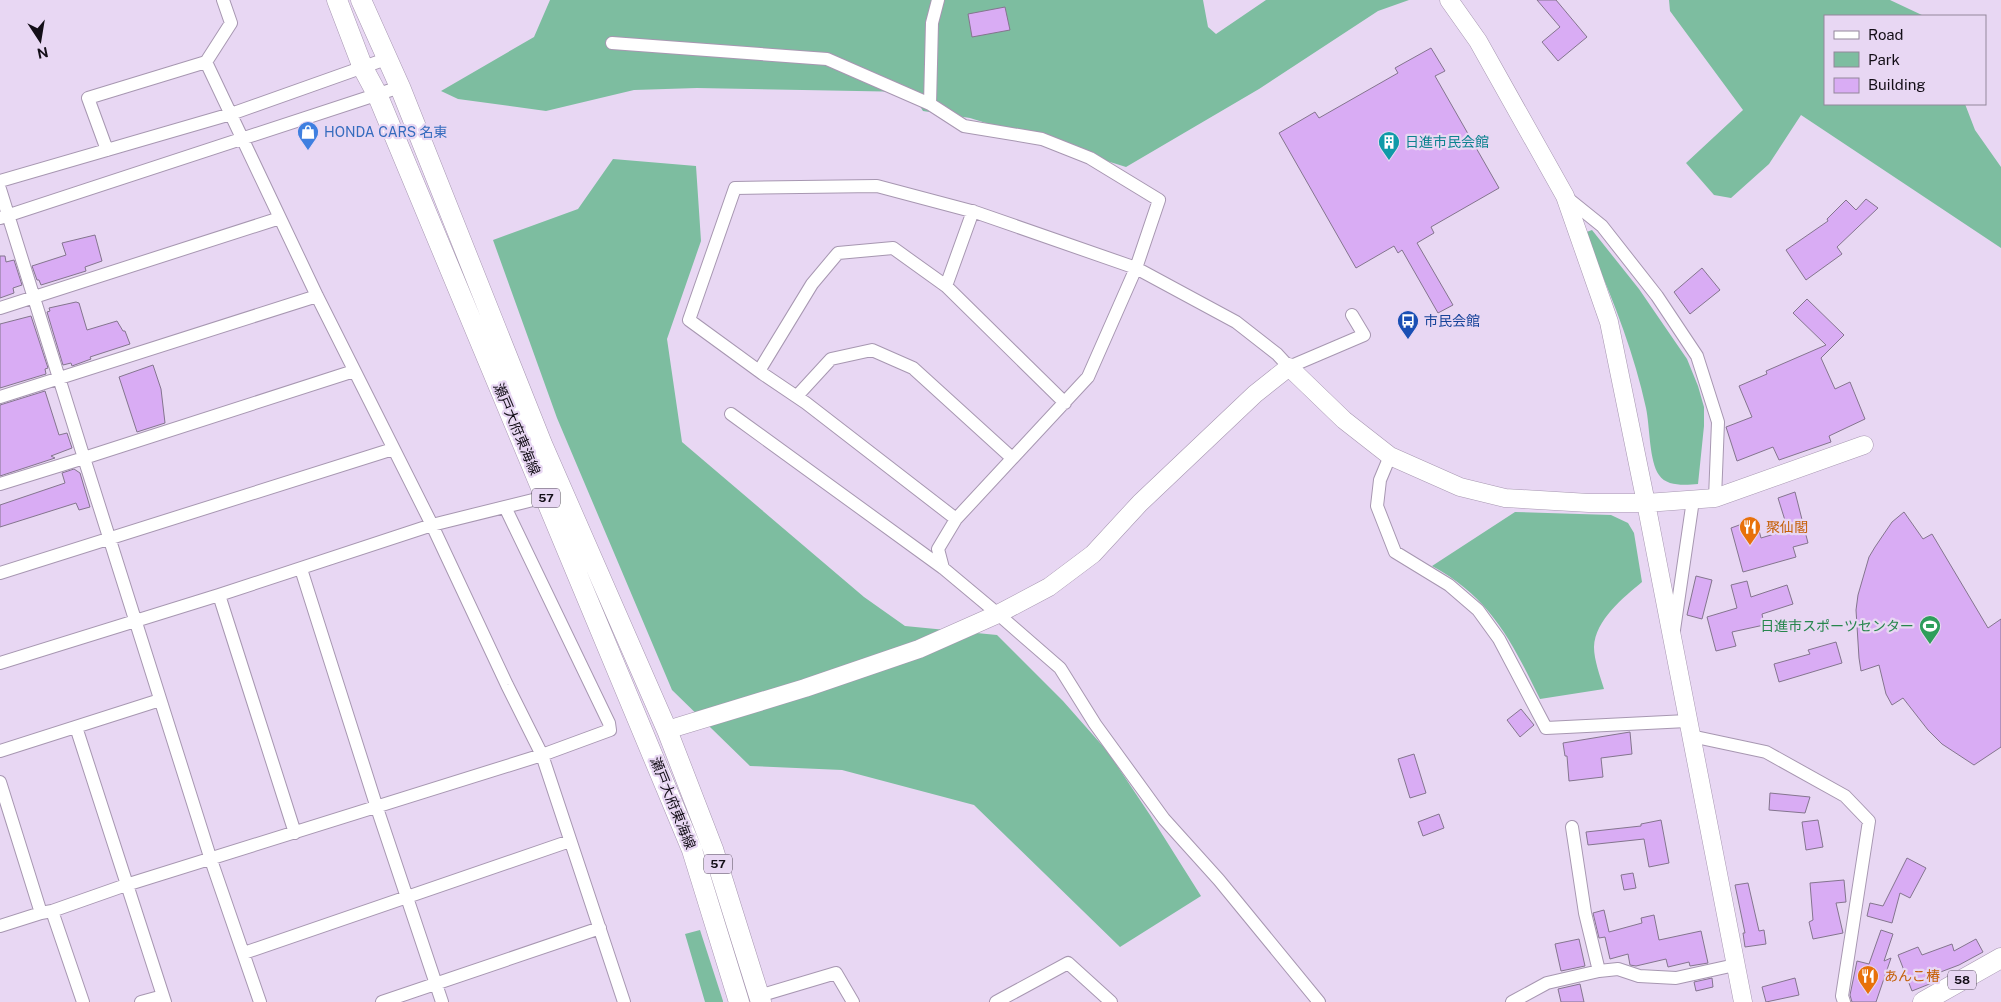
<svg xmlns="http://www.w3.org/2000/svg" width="2001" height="1002" font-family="'Public Sans','Noto Sans JP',sans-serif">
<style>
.green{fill:#7dbda0}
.building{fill:#d9acf4;stroke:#84758e}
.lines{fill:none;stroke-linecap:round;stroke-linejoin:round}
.street-casing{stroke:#a797b1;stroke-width:14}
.secondary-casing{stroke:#a797b1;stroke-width:19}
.primary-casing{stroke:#a797b1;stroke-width:21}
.street{stroke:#fff;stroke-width:12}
.secondary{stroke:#fff;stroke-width:18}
.primary{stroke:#fff;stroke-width:20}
.labels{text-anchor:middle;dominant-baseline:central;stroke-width:4.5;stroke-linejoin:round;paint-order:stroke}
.shield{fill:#e8d7f3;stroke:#534a59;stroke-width:1}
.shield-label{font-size:12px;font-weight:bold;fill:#130e17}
.shop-label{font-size:14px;fill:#366cbe;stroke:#e8d7f3;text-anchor:start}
.culture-label{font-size:14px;fill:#0d838f;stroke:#e8d7f3;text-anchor:start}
.transit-label{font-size:14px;fill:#164399;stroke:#e8d7f3;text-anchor:start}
.street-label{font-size:14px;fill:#130e17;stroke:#e8d7f3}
.food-label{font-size:14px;fill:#c56008;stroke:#e8d7f3;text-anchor:start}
.leisure-label{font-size:14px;fill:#27864d;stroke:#e8d7f3;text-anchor:end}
</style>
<rect width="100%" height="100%" fill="#e8d7f3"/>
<!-- green -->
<path class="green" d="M550,0H1203L1208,27L1216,34L1266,0H1409L1378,11L1259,89L1126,167L970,118L923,111L911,92L697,88L634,90L546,111L458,99L441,91L534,37Z
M1669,0H1890L1924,16H1825V104H1965L1975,130L2001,167V248L1801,115L1769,164L1731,198L1714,195L1686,163L1743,110L1670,11Z
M613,159L696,166L701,241L667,339L682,442L864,597L905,626L997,635L1063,701L1108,752L1150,815L1201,896L1120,947L974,805L842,770L750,766L672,690L557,418L493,240L578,209Z
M1592,230L1639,289L1687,359L1698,386L1704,407V426L1698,484C1686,485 1667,487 1659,475C1649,461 1650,427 1646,408C1633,348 1609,289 1584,233Z
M1515,512L1611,515L1628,523L1634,533L1642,582C1624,597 1595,620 1594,647C1594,660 1600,676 1604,689L1540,699C1512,642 1491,598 1432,566Z
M700,930L723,1001V1002H705L685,934Z"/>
<!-- building -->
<path class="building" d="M1537,0H1556L1587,37L1558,61L1542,42L1560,27Z
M1005,7L1010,30L972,37L968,14Z
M1431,48L1445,71L1435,76L1499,188L1431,227L1434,233L1417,243L1453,305L1438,313L1402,250L1398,253L1394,246L1356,268L1279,133L1315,112L1319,118L1398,73L1395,68Z
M1866,199L1878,208L1837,247L1842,254L1806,280L1786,250L1828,221L1827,219L1846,200L1856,210Z
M95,235L102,261L85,267L86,271L41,285L39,280H37L32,266L66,255L62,243Z
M0,256H5L6,262L14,260L22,285L13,288L14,293L0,298Z
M1702,268L1720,290L1690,314L1674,292Z
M1807,299L1844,335L1821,358L1835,389L1850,382L1865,419L1829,436L1831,442L1779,460L1773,447L1737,461L1726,427L1752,417L1739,386L1767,374L1766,371L1826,345L1793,313Z
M76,302L79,303L87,330L117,321L123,331H125L130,344L90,357L91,359L72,366L71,363L63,365L47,312L50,311L49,308Z
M31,316L48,368L45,369L46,374L0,388V324Z
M153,365L161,389L165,423L137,432L119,377Z
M45,391L59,435L67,433L72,448L51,456L55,458L0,476V405Z
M74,469L80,473L90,507L79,510L76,503L0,527V505L65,483L62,473Z
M1795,492L1808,543L1793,547L1796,557L1743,572L1731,528L1756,519L1761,538L1788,530L1778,498Z
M1904,512L1923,539L1932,534L1988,628L2001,619V747L1974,765L1942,744L1928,730L1903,698L1892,705L1886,694L1879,665L1861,671L1859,658L1856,610L1858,595L1869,557L1875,547L1892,522Z
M1696,576L1712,580L1702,619L1687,615Z
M1747,581L1751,597L1787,585L1793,604L1762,614L1764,625L1732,632L1736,646L1716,651L1707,617L1737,608L1731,585Z
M1836,642L1842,663L1779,682L1774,664L1810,654L1808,650Z
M1521,709L1534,725L1520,737L1507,720Z
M1630,732L1632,754L1601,758L1603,777L1569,781L1567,756H1565L1563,743Z
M1414,754L1426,793L1410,798L1398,759Z
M1770,793L1810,797L1805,813L1769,810Z
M1439,814L1444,828L1423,836L1418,822Z
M1661,820L1669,863L1649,867L1644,839L1588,845L1586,832L1641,826V824Z
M1818,820L1823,847L1806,850L1802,822Z
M1907,858L1926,868L1910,898L1900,893L1892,923L1867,916L1870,903L1883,906Z
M1633,873L1636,888L1624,890L1621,875Z
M1844,880L1846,902L1836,903L1843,933L1813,939L1809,922L1813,920L1810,883Z
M1748,883L1759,931L1764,930L1766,944L1745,947L1743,933H1745L1735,885Z
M1604,910L1609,932L1642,923L1641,918L1654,915L1659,940L1701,931L1708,963L1690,966L1689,962L1668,967L1666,959L1636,966L1630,965L1628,954L1610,959L1605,937L1599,938L1593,913Z
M1881,930L1893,934L1884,961L1891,958L1876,1002H1852L1850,995L1857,961L1869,964Z
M1579,939L1585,966L1561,971L1555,944Z
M1976,939L1983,952L1959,965L1930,976L1932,983L1912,991L1898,955L1918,947L1922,955L1952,944L1954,951Z
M1712,978L1713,987L1696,991L1694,982Z
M1795,978L1799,995L1766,1002L1762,987Z
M1580,984L1584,1002H1561L1558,989Z"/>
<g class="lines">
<!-- street casing -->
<g class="street-casing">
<path id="street" d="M612,43L827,59L930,104L964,126L1042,139L1090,158L1159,200L1136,268L1088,377L956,519L806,403L763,374L689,320L735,188L877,186L975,212L1136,268L1236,322L1277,354L1289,367L1364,335L1352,315
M206,62L317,296L432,525L507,685L542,755L624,1002
M930,104L932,23L938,0
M107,150L88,98L206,62L231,23L223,0
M0,181L231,114L386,59
M0,189L84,458L354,371
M1566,197L1602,226L1657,296L1697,356L1718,422L1715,498
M973,211L946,286L1065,403
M0,218L400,87
M0,308L280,218
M759,371L812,284L838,253L893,248L946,286
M797,396L831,359L872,350L913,368L1012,458
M0,397L317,296
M731,414L943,568L998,614L1060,668L1095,724L1164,819L1219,880L1319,1002
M1390,456L1380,480L1377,506L1395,552L1449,585L1478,610L1499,639L1546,728L1687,721
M0,484L84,458L211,860L260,1002
M943,568L938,549L956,519
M301,569L377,808L442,1002
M0,573L393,449
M219,595L295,833
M1674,630L1693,500
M0,663L219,595L432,525L545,497
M76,727L165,1002
M1691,736L1766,752L1845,796L1869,821L1842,996L1844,1002
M0,751L160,700
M0,782L41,913
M1572,827L1585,913L1599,971
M52,911L83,1002
M0,926L41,913L52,911L126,885L542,755L610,730L609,723L505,507
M244,953L570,841
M759,996L836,973L853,1002
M141,1002L163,996
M382,1002L600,928
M996,1002L1068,963L1111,1002
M1512,1002L1547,983L1599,971L1618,969L1639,976L1676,978L1735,965"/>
</g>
<!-- secondary casing -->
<g class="secondary-casing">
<path id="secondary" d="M1449,0L1478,41L1565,196L1609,322L1646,503L1743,1002
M667,730L805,688L919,649L998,614L1049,587L1093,554L1140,503L1255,394L1289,367L1344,420L1390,456L1460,487L1505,498L1589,503H1646L1715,498L1864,445"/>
</g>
<!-- primary casing -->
<g class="primary-casing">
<path id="primary" d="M337,0L363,68L377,94L692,850L739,1002
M361,0L400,87L542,444L667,730L713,849L761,1002
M1923,1002L2001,958"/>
</g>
<!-- street -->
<use href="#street" class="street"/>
<!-- secondary -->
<use href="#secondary" class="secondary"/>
<!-- primary -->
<use href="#primary" class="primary"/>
</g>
<!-- icons -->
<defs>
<g id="shop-pin" transform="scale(1.125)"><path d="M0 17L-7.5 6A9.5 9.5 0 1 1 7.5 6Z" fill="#3f7fe0" stroke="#e8d7f3"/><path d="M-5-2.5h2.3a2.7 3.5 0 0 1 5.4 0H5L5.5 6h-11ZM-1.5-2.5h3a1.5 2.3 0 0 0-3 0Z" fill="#fff"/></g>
<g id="building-pin" transform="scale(1.125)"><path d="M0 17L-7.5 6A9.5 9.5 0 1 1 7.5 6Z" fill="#0f9aa8" stroke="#e8d7f3"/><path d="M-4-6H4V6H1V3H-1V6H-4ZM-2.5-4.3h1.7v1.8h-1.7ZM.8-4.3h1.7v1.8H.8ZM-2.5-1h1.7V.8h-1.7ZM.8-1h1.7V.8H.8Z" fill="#fff"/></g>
<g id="bus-pin" transform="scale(1.125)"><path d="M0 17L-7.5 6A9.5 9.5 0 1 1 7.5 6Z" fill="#1a4fb4" stroke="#e8d7f3"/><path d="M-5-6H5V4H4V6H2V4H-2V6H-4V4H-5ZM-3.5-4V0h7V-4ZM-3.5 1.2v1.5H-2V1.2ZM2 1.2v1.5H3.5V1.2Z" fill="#fff"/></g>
<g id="restaurant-pin" transform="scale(1.125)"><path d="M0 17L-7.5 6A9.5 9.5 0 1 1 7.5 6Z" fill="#e8710a" stroke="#e8d7f3"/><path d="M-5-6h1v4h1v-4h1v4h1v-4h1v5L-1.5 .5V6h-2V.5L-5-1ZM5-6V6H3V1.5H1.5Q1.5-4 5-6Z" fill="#fff"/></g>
<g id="stadium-pin" transform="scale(1.125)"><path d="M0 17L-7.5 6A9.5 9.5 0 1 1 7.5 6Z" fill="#2e9e5b" stroke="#e8d7f3"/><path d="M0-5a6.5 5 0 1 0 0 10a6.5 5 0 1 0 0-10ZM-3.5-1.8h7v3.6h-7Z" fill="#fff"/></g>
</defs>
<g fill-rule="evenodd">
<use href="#shop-pin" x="308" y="132"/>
<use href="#building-pin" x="1389" y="142"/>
<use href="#bus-pin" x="1408" y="321"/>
<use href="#restaurant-pin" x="1750" y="527"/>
<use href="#stadium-pin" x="1930" y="626"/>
<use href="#restaurant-pin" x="1868" y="976"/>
</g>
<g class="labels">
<!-- shield labels -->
<g class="shield">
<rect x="532" y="488.5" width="28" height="19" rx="4"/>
<rect x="704" y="854.5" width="28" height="19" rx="4"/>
<rect x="1948" y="970.5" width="28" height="19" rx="4"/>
</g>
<g class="shield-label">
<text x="546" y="498">57</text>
<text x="718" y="864">57</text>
<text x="1962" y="980">58</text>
</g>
<!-- shop labels -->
<g class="shop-label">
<text x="324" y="132">HONDA CARS 名東</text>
</g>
<!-- culture labels -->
<g class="culture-label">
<text x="1405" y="142">日進市民会館</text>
</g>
<!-- transit labels -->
<g class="transit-label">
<text x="1424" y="321">市民会館</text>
</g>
<!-- street labels -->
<g class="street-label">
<text transform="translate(517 429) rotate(67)">瀬戸大府東海線</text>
<text transform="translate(673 803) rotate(68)">瀬戸大府東海線</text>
</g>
<!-- food labels -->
<g class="food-label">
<text x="1766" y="527">聚仙閣</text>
<text x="1884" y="976">あんこ椿</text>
</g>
<!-- leisure labels -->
<g class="leisure-label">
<text x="1914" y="626">日進市スポーツセンター</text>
</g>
</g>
<!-- legend -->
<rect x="1824" y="15" width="162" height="90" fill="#e8d7f3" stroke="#93879b"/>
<rect x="1834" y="31" width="25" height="8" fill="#ffffff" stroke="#93879b"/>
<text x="1868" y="40" font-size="15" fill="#130e17">Road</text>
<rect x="1834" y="52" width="25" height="15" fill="#7dbda0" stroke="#93879b"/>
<text x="1868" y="65" font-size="15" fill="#130e17">Park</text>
<rect x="1834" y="78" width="25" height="15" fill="#d9acf4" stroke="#93879b"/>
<text x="1868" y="90" font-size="15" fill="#130e17">Building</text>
<!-- north arrow -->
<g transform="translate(40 40) rotate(168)" stroke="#e8d7f3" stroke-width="4" paint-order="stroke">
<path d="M0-4L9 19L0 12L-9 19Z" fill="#130e17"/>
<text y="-8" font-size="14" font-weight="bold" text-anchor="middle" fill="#130e17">N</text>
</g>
</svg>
